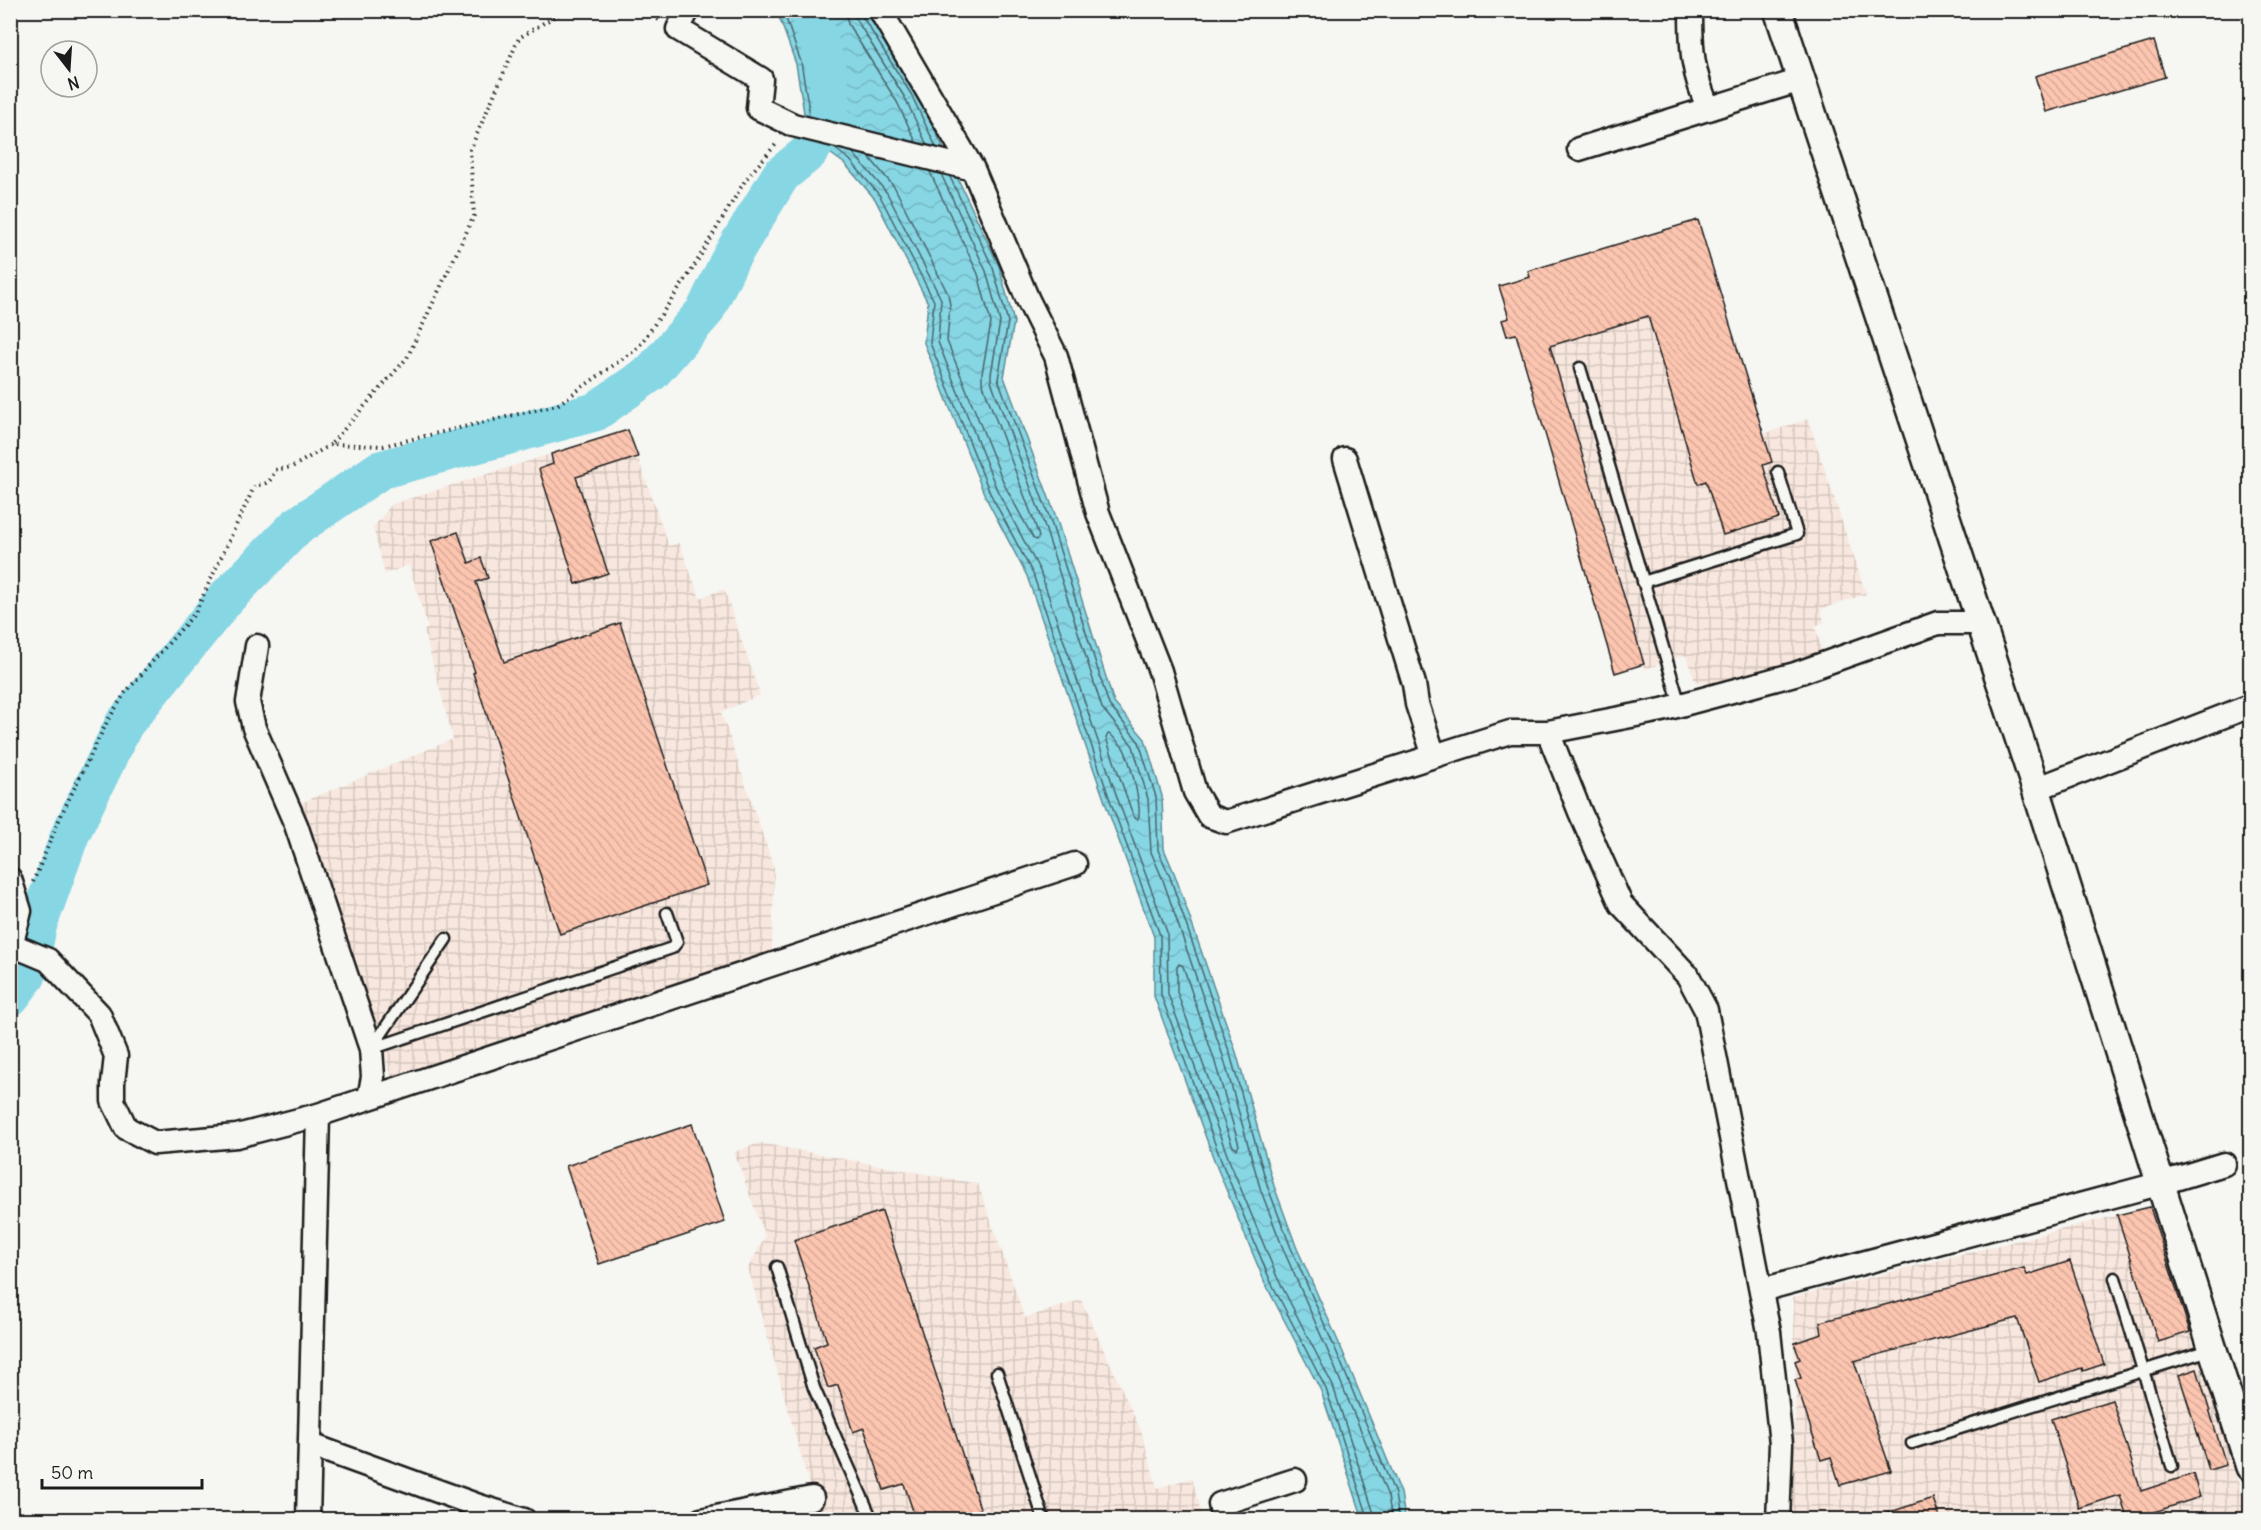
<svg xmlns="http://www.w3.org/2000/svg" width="2261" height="1530" font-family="Delius,sans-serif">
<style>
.industrial{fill:url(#industrial-grid)}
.water{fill:url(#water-waves);stroke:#5c8c94;stroke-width:1.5}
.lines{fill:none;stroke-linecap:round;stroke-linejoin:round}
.shore{stroke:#47666c;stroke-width:1.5}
.river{stroke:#87d6e4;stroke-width:39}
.building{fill:url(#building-back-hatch);stroke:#1c1c1c;stroke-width:1.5}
.service-casing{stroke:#1c1c1c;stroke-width:15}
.minor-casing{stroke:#1c1c1c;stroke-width:27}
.tertiary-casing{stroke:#1c1c1c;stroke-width:32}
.path{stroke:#1c1c1c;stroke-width:4;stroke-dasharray:1.5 4.5;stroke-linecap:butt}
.service{stroke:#f6f6f2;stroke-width:10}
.minor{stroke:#f6f6f2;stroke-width:22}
.tertiary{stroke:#f6f6f2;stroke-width:27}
</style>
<defs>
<pattern id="industrial-grid" width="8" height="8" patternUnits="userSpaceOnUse" patternTransform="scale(1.5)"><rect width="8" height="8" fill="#f8e7de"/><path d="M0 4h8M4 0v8" fill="none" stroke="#d4c6be"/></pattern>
<pattern id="water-waves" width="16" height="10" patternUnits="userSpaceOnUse" patternTransform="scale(1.5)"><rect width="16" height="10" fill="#87d6e4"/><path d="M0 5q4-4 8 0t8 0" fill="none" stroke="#74b7c3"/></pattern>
<pattern id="building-back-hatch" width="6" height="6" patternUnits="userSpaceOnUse" patternTransform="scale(1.5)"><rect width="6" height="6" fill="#fcc5b0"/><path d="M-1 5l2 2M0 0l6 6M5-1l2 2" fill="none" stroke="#d7a997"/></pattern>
</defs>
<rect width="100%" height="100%" fill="#f6f6f2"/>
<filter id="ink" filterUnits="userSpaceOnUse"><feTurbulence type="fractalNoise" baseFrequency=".0167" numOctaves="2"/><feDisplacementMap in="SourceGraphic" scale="12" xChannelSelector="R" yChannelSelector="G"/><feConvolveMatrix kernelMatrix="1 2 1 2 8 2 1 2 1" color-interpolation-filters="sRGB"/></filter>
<g filter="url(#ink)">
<!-- industrial -->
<path class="industrial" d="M1698,220L1763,434L1808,419L1866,594L1821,609L1824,622L1815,626L1823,654L1721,686L1695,681L1686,655L1645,669L1643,665L1615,673L1516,334L1507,336L1502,320L1509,318L1499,286L1530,277L1528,271Z
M628,430L669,546L679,543L700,598L724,589L760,695L721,712L774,868L772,953L393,1079L296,805L453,739L424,631L428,628L409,565L385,574L373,528L392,504Z
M760,1143L978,1184L1025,1318L1081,1300L1141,1431L1157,1488L1192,1478L1203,1519H819L748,1268L765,1237L734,1152Z
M2150,1207L2248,1513L2223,1520H1791L1796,1392L1793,1297Z"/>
<!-- water -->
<path class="water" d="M777,11H866L917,92L999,266L1014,322L1004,377L1056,517L1114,703L1145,739L1162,796L1164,849L1175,875L1236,1052L1274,1186L1296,1246L1342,1350L1401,1493L1405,1519H1363L1321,1391L1265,1283L1216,1165L1154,996V937L1106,805L1027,576L985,496L924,343L928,303L875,199L845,164L808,137L796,64Z"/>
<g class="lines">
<!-- shore -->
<path class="shore" d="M783,10L801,62L810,116
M791,10L809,61L818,118
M801,10L818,59L828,120
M845,10L848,24L897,102L916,142
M854,10L856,19L905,98L927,145
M861,10L862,16L911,94L936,147
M834,148L850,160L880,196L934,301L930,343L990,493L1033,574L1111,803L1160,935L1161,995L1222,1163L1270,1280L1326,1389L1369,1520
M853,153L887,193L941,299L938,342L997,490L1040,571L1118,800L1167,932L1168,994L1229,1160L1277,1277L1333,1386L1376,1520
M869,157L895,188L948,294L950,305L947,341L1005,486L1033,538L1036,540L1039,537L1035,524L982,382V373L991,323L978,274L930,172
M941,174L986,271L1000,322L991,374V381L1043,521L1102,708L1133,746L1148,799L1151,852L1163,880L1223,1056L1261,1191L1284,1251L1330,1356L1388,1496L1392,1520
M950,177L993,268L1008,322L998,379L1050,519L1109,705L1139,742L1156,797L1158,850L1170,877L1230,1054L1268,1188L1291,1248L1337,1353L1395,1494L1399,1520
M1108,734L1111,735C1115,739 1121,744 1124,749C1130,761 1143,809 1138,819L1134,818L1106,738Z
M1179,964L1183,966L1214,1059L1239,1145L1237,1149L1233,1147L1177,992V967Z"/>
<!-- river -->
<path class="river" d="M10,997L27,975L38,924L70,835L124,724L226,598L296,527L380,470L595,412L652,372L705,311L731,257L781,175L808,153L828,125L831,91L821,48L809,10"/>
</g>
<!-- building -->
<path class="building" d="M2154,41L2165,77L2046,112L2035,76Z
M1698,220L1772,462L1763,465L1779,518L1723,535L1706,481L1698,484L1648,316L1550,346L1644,664L1615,673L1516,334L1507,336L1502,320L1509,318L1499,286L1530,277L1528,271Z
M628,430L638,457L576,477L608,573L576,584L539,469L553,464L551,454Z
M458,532L469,563L481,558L488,578L476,582L504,662L620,623L707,885L560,934L473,673L475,672L431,541Z
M692,1124L725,1222L599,1264L566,1166Z
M2150,1207L2190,1332L2158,1342L2117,1215Z
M882,1211L984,1520H916L904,1484L884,1490L864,1428L853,1432L838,1385L828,1388L814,1347L827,1342L794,1240Z
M2070,1261L2104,1364L2083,1371L2082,1368L2039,1382L2017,1318L1854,1361L1891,1471L1840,1485L1831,1457L1821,1460L1795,1380L1801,1378L1795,1361L1800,1359L1794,1343L1822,1334L1820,1322L2024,1268L2027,1275Z
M2197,1369L2226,1465L2209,1470L2179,1375Z
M2112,1400L2141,1491L2193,1474L2200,1497L2130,1520H2128L2120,1495L2079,1508L2051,1419Z
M1933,1498L1940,1520H1879L1878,1516Z"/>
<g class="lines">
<!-- service casing -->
<g class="service-casing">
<path id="service" d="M1580,368L1680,705
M1643,582L1797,534L1778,472
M371,1049L672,948L677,942L667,913
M371,1049L446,939
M777,1267L814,1388L872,1520
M2115,1278L2172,1466
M997,1373L1044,1520
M1912,1443L2213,1349"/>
</g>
<!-- minor casing -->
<g class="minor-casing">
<path id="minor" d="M688,10L678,29L761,79L758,108L793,125L973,169L880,10
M1691,10C1691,49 1692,73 1709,109
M1579,149L1801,80
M973,169L1028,300L1056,356L1098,513L1160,671L1195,792L1209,816L1226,822L1510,732H1548L1662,710L1795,674L1938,623H1980
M1345,459L1414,684L1417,704L1434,756
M257,646L248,702L254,728L296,825L371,1049L373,1077L369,1098
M1548,732L1580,812L1621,904L1688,976L1706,1010L1769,1332L1781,1444L1778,1520
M2036,789L2250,706
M10,879L20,911L10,950
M12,945L48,960L99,1014L116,1056L113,1083V1101L126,1128L155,1143L237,1136L318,1115L1075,864
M1761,1290L2162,1183L2224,1164
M311,1445L479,1506L524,1520
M308,1520L318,1115
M701,1520L812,1498
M1223,1520L1220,1504L1295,1480"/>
</g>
<!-- tertiary casing -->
<g class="tertiary-casing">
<path id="tertiary" d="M1778,10L2036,789L2250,1467"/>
</g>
<!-- path -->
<path class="path" d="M642,10L659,20
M332,443L407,358L474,216L470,150L519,38L565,10
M33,882L62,813L108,720L125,693L195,613L255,485C268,485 271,481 275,470L292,467L332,444L383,446L557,405L638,348L690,273L746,179L778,142"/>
<!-- service -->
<use href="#service" class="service"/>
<!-- minor -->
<use href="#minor" class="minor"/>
<!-- tertiary -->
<use href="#tertiary" class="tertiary"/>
</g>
</g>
<!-- margin -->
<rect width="2261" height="1530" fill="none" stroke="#f6f6f2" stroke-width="36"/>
<rect x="18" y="18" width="2225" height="1494" fill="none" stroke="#1c1c1c" stroke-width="2" filter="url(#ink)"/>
<!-- north arrow -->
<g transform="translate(69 69) rotate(163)"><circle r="28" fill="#f6f6f2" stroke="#9f9f9c" stroke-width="1.5"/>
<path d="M0-4.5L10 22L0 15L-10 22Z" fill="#1c1c1c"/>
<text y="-9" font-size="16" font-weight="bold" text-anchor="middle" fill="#1c1c1c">N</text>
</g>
<!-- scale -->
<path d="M42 1479v9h160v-9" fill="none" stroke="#1c1c1c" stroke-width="3"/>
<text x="51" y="1479" font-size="18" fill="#1c1c1c" stroke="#f6f6f2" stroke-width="4.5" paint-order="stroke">50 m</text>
</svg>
